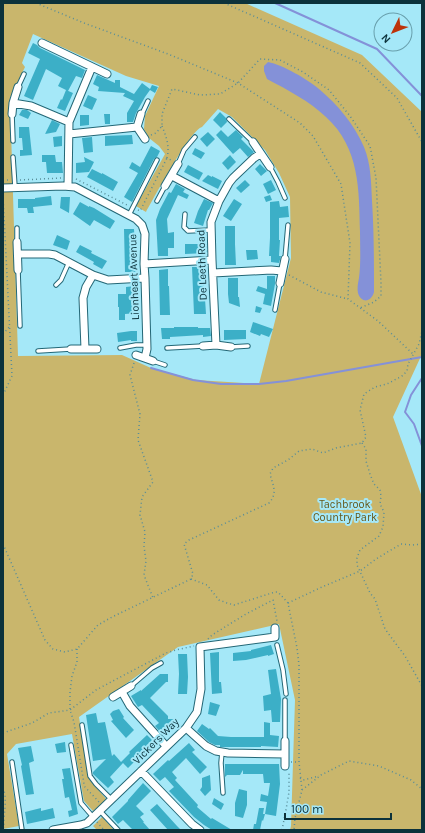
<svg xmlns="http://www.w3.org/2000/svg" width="425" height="833" font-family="Karla,sans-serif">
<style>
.green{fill:#c9b66c;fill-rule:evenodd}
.water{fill:#8491d8}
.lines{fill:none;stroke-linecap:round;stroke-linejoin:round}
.stream{stroke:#8491d8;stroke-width:2}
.building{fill:#3cafc7}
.service-casing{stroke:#236776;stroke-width:5.5}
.minor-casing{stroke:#236776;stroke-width:9}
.path{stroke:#588d99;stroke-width:1.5;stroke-dasharray:1 3;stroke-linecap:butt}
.service{stroke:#fff;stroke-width:3.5}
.minor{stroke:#fff;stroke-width:7}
.labels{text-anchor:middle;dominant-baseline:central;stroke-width:4;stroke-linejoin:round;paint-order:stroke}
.street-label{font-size:11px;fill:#0c323b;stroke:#a5e8f8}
.park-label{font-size:11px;fill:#665719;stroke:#a5e8f8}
</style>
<rect width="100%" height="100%" fill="#a5e8f8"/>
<!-- green -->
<path class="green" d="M3,3H245L362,55L422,112V354L393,417L422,497V830H290L291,826L295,700L279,624L178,647L79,717L89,779L107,800L93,811L84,801L72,734L16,744L7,754L19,826L3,829ZM33,34L126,76L159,86L145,116L144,129L149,138L159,146L165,154L136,206L146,212C154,198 190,130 202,127L218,109L232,117L265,150L279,173L290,197L291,258L259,384L196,380L151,368L122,355L18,356L10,98L25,67L22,63Z
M102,817L114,830H97L93,826Z"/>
<!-- water -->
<path class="water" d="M268,62C283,65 307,79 319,89C338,105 354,124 364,147C371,164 371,182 372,201C374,231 374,262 374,292C371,303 361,303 358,293C357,288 358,283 359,278C361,263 360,247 360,232C359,190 360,148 326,117C309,101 288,90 267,79L264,71V66Z"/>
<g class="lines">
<!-- stream -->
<path class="stream" d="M275,3L377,49L422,96
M151,368L193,380L221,384H259L286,381L422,357
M422,378L411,395L405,412L414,424L422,446"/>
</g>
<!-- building -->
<path class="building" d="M33,43L37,45L40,48L85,70L82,78L76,76L68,91L58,86L62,78L46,69L33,100L24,96L40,59L28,53Z
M97,75L115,83V80H120V87L134,94L142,83L150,89L152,85L158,87L155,93L150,90L145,97L136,113L133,122H127V113L134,101L123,96L125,93L98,91L99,87L93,84Z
M66,90L73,93L65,111L57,108L61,99L62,100Z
M88,95L97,99L92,110L83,106Z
M22,110H27L31,113L28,119L19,115Z
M220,112L226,118L227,122L221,128L213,120Z
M104,114H110V124H105Z
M80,115H89V125L80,126Z
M52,120L60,124L56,132L45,134Z
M19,127H29L32,155L20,156V150H23L22,138H19Z
M221,130L228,137L236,130L243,137L241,139L254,152L248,157L240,148L233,154L216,135Z
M208,132L215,139L207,147L200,139Z
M132,135L133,144L105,146V136Z
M62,136V146L54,147L53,137Z
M92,137L93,152L84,153L82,138Z
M151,146L160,151L157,157L154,159L132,202L124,197L138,173L129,168L132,162L140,167Z
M195,148L205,153L201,159L192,154Z
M42,155H55L56,162H62L63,173H47L46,162H42Z
M230,155L236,162L228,170L222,163Z
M84,157L94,162L89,172L76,173V163L85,162Z
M260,164L267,171L261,176L255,169Z
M188,165L203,173L199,180L184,172Z
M92,169L102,174V173L118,182L113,191L87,177Z
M208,175L212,177V176L222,181L218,189L202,181Z
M245,180L250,185L241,193L236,188Z
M271,180L276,190L268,194L263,184Z
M176,184L185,189L183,192L189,195L187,199L178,195L167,219L168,233L174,232V248H168V256H158L156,220L160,209L169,192L171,193Z
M270,195L272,200L266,202L264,197Z
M51,196L52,205L33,207L34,213H28L27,208H18V199H35V198Z
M61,197H70L69,213L60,208Z
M204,199L213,203L209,210H208L203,226L194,223L198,211Z
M234,199L242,204L231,221L223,216Z
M279,201L280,207L288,206L289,217L279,218V240H280L279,256H281L279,263L271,262V256H269L270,238V202Z
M80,202L89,207V206L94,208L115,221L110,229L94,220L90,226L73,214Z
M225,226H235V244L236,265H225Z
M124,229H134L135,246H134L136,272H125Z
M57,235L70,241L67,250L53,245Z
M185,244H207V253L185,254Z
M80,245L92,251L91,253L107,261L102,269L93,264L94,262L76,252Z
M246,250H257L258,259L247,260Z
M192,267H200L201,283H204L206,314H194Z
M168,269V286H169L170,315H160L159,270Z
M267,276H275V284L271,306L263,304L265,294L256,291L258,286L267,289Z
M228,278H238V297H239L240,307L229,303L228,294Z
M135,286L137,313L125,314V320H119V307H118V294H126V287Z
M256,306L262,308L260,313L255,312Z
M253,322L273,329L269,337L261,334L260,336L250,332Z
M174,327H198V328H210L211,336L203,337V335L170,337V339H162L161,328H174Z
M224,330H246V339L224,340Z
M131,331H137V341H131V340L118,342L117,333Z
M271,645L274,654L268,656V655L246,660L233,661V653L251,651V650Z
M219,652V682H221L222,693L212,694L210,653Z
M178,654H187L188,677L187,694H178L179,674Z
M276,669L281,699L280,722H272L271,710L264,711L263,696L271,694L268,670Z
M160,674H168V682H166L150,698L168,716V719H177L162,734L155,726L159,723L142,705L138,707L131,696L141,690V691Z
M210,702L220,705L216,716L208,714Z
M119,709L124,717L123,718L134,730L126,738L111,721L113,720L110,714L113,711Z
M96,713L98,723L105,722L112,756L114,754L121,762L130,753L129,752L147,735L155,743L147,751L146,750L128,768L123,763L110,777L114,782L108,788L93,774V772L106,759L93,761L86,715Z
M264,722L270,723V735L279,736L278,747L261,746V747H220V745H215L209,742L197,731L202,724L209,729L210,728L218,736L231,737H264Z
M65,742L66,752L57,753L55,744Z
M189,743L195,750L192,752L207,767L200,774L186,758L172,772L177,778L175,780L198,805L197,807L211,819L212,818L232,830H212L204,825L194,817L169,791L174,787L165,777L160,781L153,774L168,760L169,761Z
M31,746L34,761L29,763L34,794L26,795L21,766L22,765L18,748Z
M225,764H279L280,784L276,816L265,814L267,802L260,801L261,794L268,796L270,783H264L263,774H243V770L240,775H227L225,777Z
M70,768L78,814L69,817L68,811L72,810L69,797L65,798L62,779H64L62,769Z
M210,775L211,790L205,796L200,790L202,787V778Z
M143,783L151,791L136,806L144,814L140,817L144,822H143L150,830H133L123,820L118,824L112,817L128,801V800Z
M239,789L247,791V805L243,818L235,816V803Z
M214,798L224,804L221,810L212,804Z
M157,804L177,826L181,830H168L150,810Z
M41,808V811L53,808L55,818L27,824L25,812Z
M259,808H264L263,814H265L263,821L262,820L260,830H253L254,824H256Z"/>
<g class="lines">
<!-- service casing -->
<g class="service-casing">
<path id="service" d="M18,87L24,74
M12,114L13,141
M142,114L148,101
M229,119L253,142
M13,157L15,187
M178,164L184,150L195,137
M270,167L278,182L285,198
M157,201L165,186
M185,214L184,227L188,231L211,230
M129,215L157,160
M17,228V242
M285,259L288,225
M18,270L20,326
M56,285L61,280L69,262
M275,310L280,283
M231,347L248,346
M120,348L136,345H147
M167,348L203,346
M38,351L71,349
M153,361L165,365
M277,645L283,670L286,694
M131,686L152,668L161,663
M82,725L90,776L96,784L112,800
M285,741V700
M71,745L81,803L93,817
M222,752L221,763L223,793
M12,762L22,830
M100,811L118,830"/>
</g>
<!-- minor casing -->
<g class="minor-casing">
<path id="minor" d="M42,43L107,74
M13,103L31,106L69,122
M12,114L13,103L18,87
M141,114L137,127L145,139
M69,134L137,127
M253,142L270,167
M172,176L219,201
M68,186L69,122L92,67
M165,186L178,164
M3,188L63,186L75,187L136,219L142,225L145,234L144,264L145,278L147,349L145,358
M17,242L18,270
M18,254H49L55,255L93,275L108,280L145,278
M144,264L212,260
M213,273L271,270L282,271
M280,283L285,259
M216,345L212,260L211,222L219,201L229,183L233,178L254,158L260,154
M203,346L216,345L231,347
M71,349H97
M85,349L83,298L86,287L93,275
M136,355L153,361
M122,692L130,706L166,746
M113,697L131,686
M186,728L206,746L216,751L228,753L285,754
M285,766V741
M141,771L192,824L200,830
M53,830L81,825L87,823L186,728L197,712L201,689L200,647L275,637V628"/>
</g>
<!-- path -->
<path class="path" d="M36,3L84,23L168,54L238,83L300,123L313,136L341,184L350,243L348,299L378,321L413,354
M224,3L308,40L360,63L397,98L422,142
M162,126C166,136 170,146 167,158L173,161
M151,135L156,133L162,126V114L172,89L200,95L220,94L238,83L260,59L280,60L303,72L329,90L350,116L370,146L376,178L381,283V296L374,302L360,308
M76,179L129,206
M3,180H10
M20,180L62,178
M138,210L140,211L167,158
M289,275L321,292L348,299
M3,334L10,326
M134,363L130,375L140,414L138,440L153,482L142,497L140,515L145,532L144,546L146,561L144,575L153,598
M3,395L12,376L3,195
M362,443L366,449V461L370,474L374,484L380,490L381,496L380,504L384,512L383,527L379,536L360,550L357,558V565L370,593L375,599L385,629L405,656L422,686
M3,544L45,640L53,649L65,652L77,649L98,625L112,617L191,579L193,574L184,544L189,540L269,503C278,493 273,486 270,474L273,468L288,460L299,451L312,449L323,453L336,448L362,443L366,437L360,410L364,394L375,387L387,384L402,376L407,371L408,364L419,344L422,331
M191,579L207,585L219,600L227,603L234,605L275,592H278L288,603L297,648L299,665V762L302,790L295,818L294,830
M288,603L322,587L360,571L376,559L401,544L412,545L422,544
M208,639L212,635L246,614L273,600L277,621
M77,649V662L72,676L70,692V710L74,722L84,784L85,787L100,803
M3,733L32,723L49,713L70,710L96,690L126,674L166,653L176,650L194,646
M291,762H299
M300,778L303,780L319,776
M3,788C8,800 3,814 4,828
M302,790L321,775L349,761L379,766L411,780L422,789
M97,822L104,830
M282,830L286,810L289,792V772"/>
<!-- service -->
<use href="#service" class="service"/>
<!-- minor -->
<use href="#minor" class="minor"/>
</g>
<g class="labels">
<!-- street labels -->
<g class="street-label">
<text transform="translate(202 265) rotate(-92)">De Leeth Road</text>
<text transform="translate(134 277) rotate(-92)">Lionheart Avenue</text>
<text transform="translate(156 741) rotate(-45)">Vickers Way</text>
</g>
<!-- park labels -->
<g class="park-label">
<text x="345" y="504">Tachbrook<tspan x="345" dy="13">Country Park</tspan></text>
</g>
</g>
<!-- border -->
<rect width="425" height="833" fill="none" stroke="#0c323b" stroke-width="8"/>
<!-- north arrow -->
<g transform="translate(393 32) rotate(227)"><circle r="19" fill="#a5e8f8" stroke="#689fac"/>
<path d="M0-3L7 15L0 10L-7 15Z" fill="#bd330a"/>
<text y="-6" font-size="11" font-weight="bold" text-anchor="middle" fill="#0c323b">N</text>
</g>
<!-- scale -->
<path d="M285 813v6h106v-6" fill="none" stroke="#0c323b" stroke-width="2"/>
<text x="291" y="813" font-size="12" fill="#0c323b" stroke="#a5e8f8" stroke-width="3" paint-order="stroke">100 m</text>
</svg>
